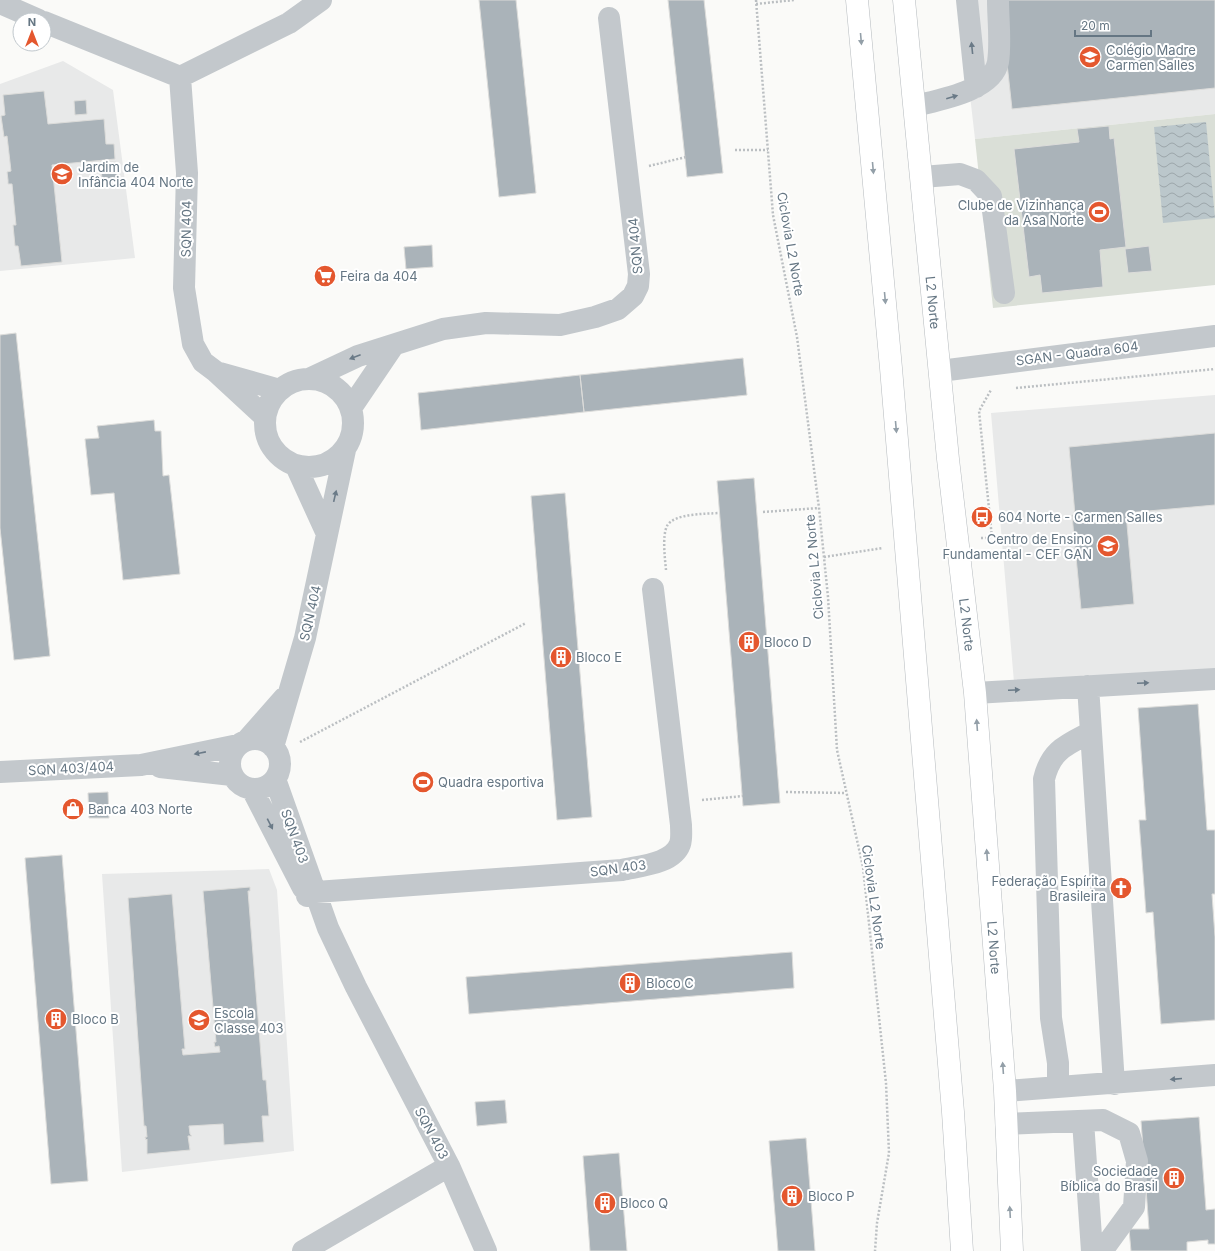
<svg xmlns="http://www.w3.org/2000/svg" width="1215" height="1251" font-family="Inter,sans-serif">
<style>
.built{fill:#e8e9e9}
.pitch{fill:#dadfd7}
.water{fill:url(#water-waves)}
.building{fill:#aab3b9;stroke:#dcdcda}
.lines{fill:none;stroke-linecap:round;stroke-linejoin:round}
.major-casing{stroke:#b5babe;stroke-width:23}
.path{stroke:#bbbfc2;stroke-width:2.5;stroke-dasharray:2 2;stroke-linecap:butt}
.minor{stroke:#c3c8cc;stroke-width:22}
.major{stroke:#fff;stroke-width:22}
.oneway{fill:#939fa8}
.oneway2{fill:#6a7a87}
.labels{text-anchor:middle;dominant-baseline:central;stroke-width:4;stroke-linejoin:round;paint-order:stroke}
.poi-label{font-size:13px;fill:#657683;stroke:#fff;text-anchor:start}
.street-label{font-size:13px;fill:#657683;stroke:#fff}
</style>
<defs>
<pattern id="water-waves" width="16" height="10" patternUnits="userSpaceOnUse"><rect width="16" height="10" fill="#bbc7cb"/><path d="M0 5q4-4 8 0t8 0" fill="none" stroke="#9ca6aa"/></pattern>
</defs>
<rect width="100%" height="100%" fill="#fafaf8"/>
<!-- built -->
<path class="built" d="M959,0H1215V114L975,139Z
M63,61L113,90L135,258L0,271V84Z
M1215,395V679L1015,694L991,413Z
M269,869L277,890L294,1151L122,1172L102,874Z"/>
<!-- pitch -->
<path class="pitch" d="M1215,114V285L993,308L975,139Z"/>
<!-- water -->
<path class="water" d="M1206,122L1215,218L1163,223L1154,127Z"/>
<!-- building -->
<path class="building" d="M479,0H516L536,193L499,197Z
M668,0H704L723,173L687,177Z
M1000,0H1215V88L1012,109Z
M44,91L48,124L104,119L106,144H114L115,159L52,165L62,262L21,266L18,246H15L13,225H16L12,184H8V180L7,172L11,171L7,136L4,137L1,116L5,115L3,95Z
M86,100L87,114L75,115L74,101Z
M1109,126L1110,139L1114,138L1126,247L1100,250L1103,287L1042,293L1040,275L1029,277L1014,149L1079,142L1077,129Z
M100,162H116L119,184L103,186Z
M432,245L433,267L406,269L404,247Z
M1149,246L1152,271L1128,273L1125,249Z
M16,333L50,656L14,660L0,528V335Z
M743,358L747,395L584,412L580,375Z
M580,375L584,412L421,430L418,393Z
M154,420L155,431H161L163,476L169,475L180,574L123,580L114,493L91,495L85,439L99,438L97,426Z
M1215,433V505L1126,513L1134,604L1081,609L1072,515H1075L1069,447Z
M754,478L780,803L743,806L717,481Z
M565,493L592,817L557,820L531,496Z
M1198,704L1207,830H1215V894H1212L1215,937V1020L1161,1024L1153,912L1146,913L1139,820H1146L1138,708Z
M108,792L109,818H89L88,793Z
M62,855L88,1181L51,1184L25,858Z
M250,887V891H248L262,1068L263,1080H266L269,1116H262L264,1142L224,1145L223,1124L189,1126L190,1134L192,1136H188L190,1150L147,1154V1139L146,1140L145,1137H147L146,1126H144L128,898L172,894L185,1049H182L183,1055L220,1052L219,1046L215,1047L214,1042H216L203,891Z
M792,952L794,988L469,1014L466,977Z
M505,1100L507,1123L477,1126L475,1102Z
M1199,1117L1206,1210L1215,1209V1244H1208V1240L1187,1242V1251H1131L1129,1229H1149L1141,1121Z
M806,1138L815,1251H778L769,1141Z
M619,1153L627,1251H590L583,1156Z"/>
<g class="lines">
<!-- major casing -->
<g class="major-casing">
<g id="major">
<path d="M857,0L891,368L953,1112L962,1251"/>
<path id="s1" d="M904,0L948,459L975,693L1005,1091L1012,1251"/>
</g>
</g>
<!-- path -->
<path class="path" d="M756,0L773,215L797,337L819,508L828,597L837,750L863,867L886,1083L889,1153L877,1223L875,1251
M756,4L794,0
M735,150H768
M649,166L686,157
M1016,388L1215,369
M763,512L819,508
M981,538H992L979,411L991,390
M824,557L883,548
M666,570C665,559 662,536 667,526C674,513 706,514 719,513
M300,742L526,623
M786,792L846,793
M702,800L743,796"/>
<!-- minor -->
<path class="minor" d="M967,0L976,87
M0,3L39,20
M44,22L180,77L289,23L321,0
M180,77L187,173L184,288L193,344L203,362L215,371L265,417
M915,106C938,100 993,91 998,62C1001,42 998,20 998,0
M922,177L960,174L976,180L991,196L1004,293
M940,371L1215,336
M220,373L280,390
M265 423a44 44 0 1 1 88 0a44 44 0 1 1-88 0Z
M309,379L358,356L443,329L486,323L560,325L595,317L618,309L633,296L638,286L639,274L609,18
M351,408L393,346
M296,466L327,534
M1088,686L1114,1084
M975,693L1215,679
M230 764a25 25 0 1 1 50 0a25 25 0 1 1-50 0Z
M247,740L284,698
M273,747L305,638L345,450
M160,767L232,775
M0,772L141,765L238,745
M275,779L328,928L356,987L449,1166L486,1251
M252,789L303,888
M307,896L316,892L622,870C639,866 673,864 680,844C682,838 681,831 681,825L653,589
M1058,1087V1063L1051,1018L1044,779C1051,750 1066,745 1091,732
M1005,1091L1215,1075
M1083,1121L1092,1251
M1006,1124L1103,1120L1129,1133L1137,1161L1134,1207L1102,1251
M303,1251L449,1166"/>
<!-- major -->
<use href="#major" class="major"/>
</g>
<!-- one-way arrows -->
<defs><path id="oneway-solid" d="M-6-.8H1V-3.2L6.5 0L1 3.2V.8H-6Z"/></defs>
<g class="oneway">
<use href="#oneway-solid" transform="translate(861 39) rotate(85)"/>
<use href="#oneway-solid" transform="translate(873 168) rotate(85)"/>
<use href="#oneway-solid" transform="translate(885 298) rotate(85)"/>
<use href="#oneway-solid" transform="translate(896 427) rotate(85)"/>
<use href="#oneway-solid" transform="translate(977 725) rotate(-94)"/>
<use href="#oneway-solid" transform="translate(987 855) rotate(-94)"/>
<use href="#oneway-solid" transform="translate(1003 1068) rotate(-94)"/>
<use href="#oneway-solid" transform="translate(1010 1212) rotate(-93)"/>
</g>
<g class="oneway2">
<use href="#oneway-solid" transform="translate(972 48) rotate(-96)"/>
<use href="#oneway-solid" transform="translate(952 97) rotate(-16)"/>
<use href="#oneway-solid" transform="translate(355 357) rotate(159)"/>
<use href="#oneway-solid" transform="translate(335 496) rotate(-77)"/>
<use href="#oneway-solid" transform="translate(1143 683) rotate(-3)"/>
<use href="#oneway-solid" transform="translate(1014 690) rotate(-3)"/>
<use href="#oneway-solid" transform="translate(200 753) rotate(169)"/>
<use href="#oneway-solid" transform="translate(270 824) rotate(63)"/>
<use href="#oneway-solid" transform="translate(1176 1079) rotate(175)"/>
</g>
<!-- icons -->
<defs>
<g id="school-disc" transform="scale(1.15)"><circle r="9.5" fill="#e4572e" stroke="#fff"/><path d="M0-5L7-2L0 1L-7-2ZM-4 1L0 2.5L4 1V4Q0 6-4 4Z" fill="#fff"/></g>
<g id="stadium-disc" transform="scale(1.15)"><circle r="9.5" fill="#e4572e" stroke="#fff"/><path d="M0-5a6.5 5 0 1 0 0 10a6.5 5 0 1 0 0-10ZM-3.5-1.8h7v3.6h-7Z" fill="#fff"/></g>
<g id="supermarket-disc" transform="scale(1.15)"><circle r="9.5" fill="#e4572e" stroke="#fff"/><path d="M-6-5.5h2.5l.6 2H6L4.5 2H-2.5L-4.4-4H-6ZM-1.5 3.2a1.3 1.3 0 1 0 .1 0ZM3 3.2a1.3 1.3 0 1 0 .1 0Z" fill="#fff"/></g>
<g id="bus-disc" transform="scale(1.15)"><circle r="9.5" fill="#e4572e" stroke="#fff"/><path d="M-5-6H5V4H4V6H2V4H-2V6H-4V4H-5ZM-3.5-4V0h7V-4ZM-3.5 1.2v1.5H-2V1.2ZM2 1.2v1.5H3.5V1.2Z" fill="#fff"/></g>
<g id="building-disc" transform="scale(1.15)"><circle r="9.5" fill="#e4572e" stroke="#fff"/><path d="M-4-6H4V6H1V3H-1V6H-4ZM-2.5-4.3h1.7v1.8h-1.7ZM.8-4.3h1.7v1.8H.8ZM-2.5-1h1.7V.8h-1.7ZM.8-1h1.7V.8H.8Z" fill="#fff"/></g>
<g id="shop-disc" transform="scale(1.15)"><circle r="9.5" fill="#e4572e" stroke="#fff"/><path d="M-5-2.5h2.3a2.7 3.5 0 0 1 5.4 0H5L5.5 6h-11ZM-1.5-2.5h3a1.5 2.3 0 0 0-3 0Z" fill="#fff"/></g>
<g id="church-disc" transform="scale(1.15)"><circle r="9.5" fill="#e4572e" stroke="#fff"/><path d="M-1.2-6h2.4v3.5h3.3v2.4h-3.3V6h-2.4V-.1h-3.3v-2.4h3.3Z" fill="#fff"/></g>
</defs>
<g fill-rule="evenodd">
<use href="#school-disc" x="1090" y="57"/>
<use href="#school-disc" x="62" y="174"/>
<use href="#stadium-disc" x="1099" y="212"/>
<use href="#supermarket-disc" x="325" y="276"/>
<use href="#bus-disc" x="982" y="517"/>
<use href="#school-disc" x="1108" y="546"/>
<use href="#building-disc" x="749" y="642"/>
<use href="#building-disc" x="561" y="657"/>
<use href="#stadium-disc" x="423" y="782"/>
<use href="#shop-disc" x="73" y="809"/>
<use href="#church-disc" x="1121" y="888"/>
<use href="#building-disc" x="630" y="983"/>
<use href="#building-disc" x="56" y="1019"/>
<use href="#school-disc" x="199" y="1020"/>
<use href="#building-disc" x="1174" y="1178"/>
<use href="#building-disc" x="792" y="1196"/>
<use href="#building-disc" x="605" y="1203"/>
</g>
<g class="labels">
<!-- poi labels -->
<g class="poi-label">
<text x="1106" y="50">Colégio Madre<tspan x="1106" dy="15">Carmen Salles</tspan></text>
<text x="78" y="167">Jardim de<tspan x="78" dy="15">Infância 404 Norte</tspan></text>
<text x="1084" y="205" text-anchor="end">Clube de Vizinhança<tspan x="1084" dy="15">da Asa Norte</tspan></text>
<text x="340" y="276">Feira da 404</text>
<text x="998" y="517">604 Norte - Carmen Salles</text>
<text x="1092" y="539" text-anchor="end">Centro de Ensino<tspan x="1092" dy="15">Fundamental - CEF GAN</tspan></text>
<text x="764" y="642">Bloco D</text>
<text x="576" y="657">Bloco E</text>
<text x="438" y="782">Quadra esportiva</text>
<text x="88" y="809">Banca 403 Norte</text>
<text x="1106" y="881" text-anchor="end">Federação Espírita<tspan x="1106" dy="15">Brasileira</tspan></text>
<text x="646" y="983">Bloco C</text>
<text x="214" y="1013">Escola<tspan x="214" dy="15">Classe 403</tspan></text>
<text x="72" y="1019">Bloco B</text>
<text x="1158" y="1171" text-anchor="end">Sociedade<tspan x="1158" dy="15">Bíblica do Brasil</tspan></text>
<text x="808" y="1196">Bloco P</text>
<text x="620" y="1203">Bloco Q</text>
</g>
<!-- street labels -->
<g class="street-label">
<text transform="translate(186 229) rotate(-89)">SQN 404</text>
<text transform="translate(791 244) rotate(80)">Ciclovia L2 Norte</text>
<text transform="translate(635 246) rotate(-95)">SQN 404</text>
<text stroke="none"><textPath href="#s1" startOffset="304">L2 Norte</textPath></text>
<text transform="translate(1077 353) rotate(-7)">SGAN - Quadra 604</text>
<text transform="translate(814 567) rotate(-95)">Ciclovia L2 Norte</text>
<text transform="translate(310 613) rotate(-77)">SQN 404</text>
<text stroke="none"><textPath href="#s1" startOffset="628">L2 Norte</textPath></text>
<text transform="translate(71 768) rotate(-3)">SQN 403/404</text>
<text transform="translate(295 836) rotate(70)">SQN 403</text>
<text transform="translate(618 868) rotate(-8)">SQN 403</text>
<text transform="translate(874 897) rotate(82)">Ciclovia L2 Norte</text>
<text stroke="none"><textPath href="#s1" startOffset="952">L2 Norte</textPath></text>
<text transform="translate(432 1133) rotate(62)">SQN 403</text>
</g>
</g>
<!-- north arrow -->
<g transform="translate(32 32)"><circle r="19" fill="#ffffff" stroke="#c1c8cd"/>
<path d="M0-3L7 15L0 10L-7 15Z" fill="#e4572e"/>
<text y="-6" font-size="11" font-weight="bold" text-anchor="middle" fill="#657683">N</text>
</g>
<!-- scale -->
<path d="M1075 30v6h76v-6" fill="none" stroke="#657683" stroke-width="2"/>
<text x="1081" y="30" font-size="12" fill="#657683" stroke="#ffffff" stroke-width="3" paint-order="stroke">20 m</text>
</svg>
